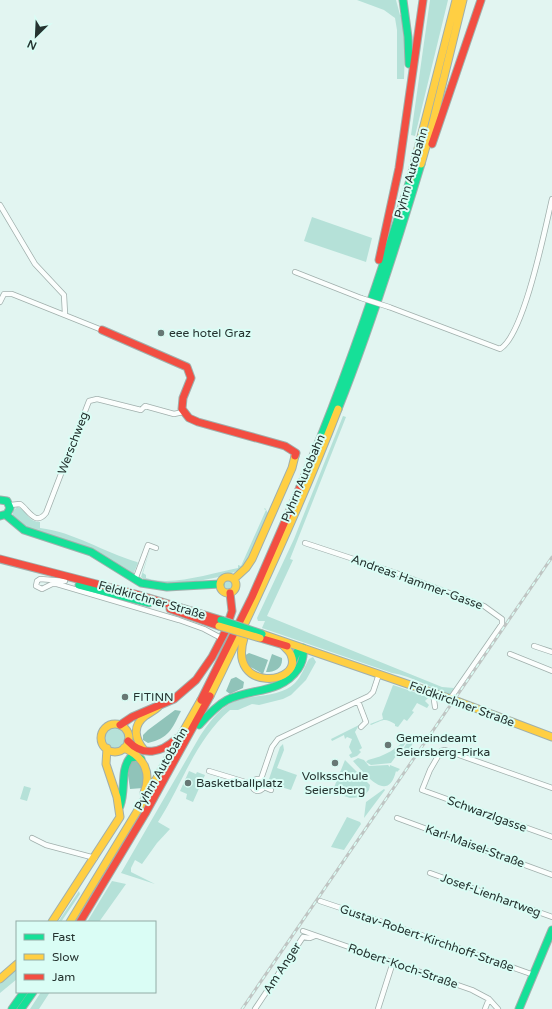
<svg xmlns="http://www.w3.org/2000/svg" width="552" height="1009" font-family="'Varela Round',sans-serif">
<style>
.green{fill:#b5e1d8}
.water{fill:#90c3b9}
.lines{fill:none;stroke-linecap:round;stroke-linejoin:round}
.street-casing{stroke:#a0afac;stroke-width:6}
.fast-casing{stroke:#a0afac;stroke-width:9}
.slow-casing{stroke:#a0afac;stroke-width:9}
.jam-casing{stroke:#a0afac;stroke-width:9}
.street{stroke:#fbfefd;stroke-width:4.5}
.fast{stroke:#16e098;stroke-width:7}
.slow{stroke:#ffcf43;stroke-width:7}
.jam{stroke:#f24e42;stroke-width:7}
.rail-casing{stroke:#bfc5c3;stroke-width:3}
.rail{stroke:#dafdf5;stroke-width:1.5;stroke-dasharray:4.5;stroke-linecap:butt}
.street-bridge-casing{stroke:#a0afac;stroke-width:6;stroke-linecap:butt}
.fast-bridge-casing{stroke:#a0afac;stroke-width:9;stroke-linecap:butt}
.slow-bridge-casing{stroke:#a0afac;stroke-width:9;stroke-linecap:butt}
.street-bridge{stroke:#fbfefd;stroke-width:4.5}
.fast-bridge{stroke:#16e098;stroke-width:7}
.slow-bridge{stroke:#ffcf43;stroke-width:7}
.poi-dot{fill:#677774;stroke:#dafdf5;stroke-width:1.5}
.labels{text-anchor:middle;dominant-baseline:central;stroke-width:4;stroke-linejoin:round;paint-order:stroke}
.street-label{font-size:12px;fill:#253330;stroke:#dafdf5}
.poi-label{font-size:12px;fill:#253330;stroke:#dafdf5;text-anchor:start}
</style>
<rect width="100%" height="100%" fill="#e2f5f1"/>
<!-- green -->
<path class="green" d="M357,0H396L400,15H402L405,48L404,79H397V30L395,18L384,10Z
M430,0H448L415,136L411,135Z
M312,217L372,238L366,262L304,241Z
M343,416L346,417L290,559L293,560L267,616L442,687L454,688L450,695C431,688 412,676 392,673L262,628L265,621H258L257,618L294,539Z
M17,507C28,509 25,521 40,522V528C74,532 103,552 137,562L138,563L133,575L79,544L31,530L13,517V511Z
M265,508L268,513C262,526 251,559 241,568C230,579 154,590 141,577L150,549L143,573L146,575V578C172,587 211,573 238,568V565L241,566L266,510L264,509Z
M222 585a6 6 0 1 1 12 0a6 6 0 1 1-12 0Z
M313,657L316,662L306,680L291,695L283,699L259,705L252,704L238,710H230C195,740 182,785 158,822L170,829L157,843L142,864L135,860L131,868V872L155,884L121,873L200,736C208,724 217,711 231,703C251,693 279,699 295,683C301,677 305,666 309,659Z
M393,685L429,697L425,701L429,705L427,708L417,703L412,711L414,712L407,721L404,719L398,727L395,726V724C384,717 383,720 371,725L370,724L383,719L382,714Z
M359,725L355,732L362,748L359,750L361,752L357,756L351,758L349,755L352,753L349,747L352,739L347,737L345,739L344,735L332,741L331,739Z
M104 738a11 11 0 1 1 22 0a11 11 0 1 1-22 0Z
M409,736L410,737L391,763L371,765L366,762L368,760C385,756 397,749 409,736Z
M411,737L416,739L407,752L403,749Z
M283,744L284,750L277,768L297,775L291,790L271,784L269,779L280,747Z
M358,758L364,760L369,766L388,765L390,767V765L400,769L397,772L396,771C388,805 364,773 353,761Z
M345,760L370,785L369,790L363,797L350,798L326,790L327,788L333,790Z
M189,771L196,774L197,772L205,775L193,802L186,799L187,794L180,791Z
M24,786L31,788L27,801L20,799Z
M384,789L385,790L364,818L366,802Z
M347,817L360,822L361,824L344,850L331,847Z
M112,881L126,884L99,922H87Z
M79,891L80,894L61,922H58Z
M17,967V979L0,993V982Z
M41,992H50L39,1009H30Z"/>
<!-- water -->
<path class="water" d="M249,653L268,660L263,674L247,665L244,656Z
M272,654L282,658C283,668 275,672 266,672Z
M236,677L244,682L243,688L230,694L226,691L231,679Z
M175,710L181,711C172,729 169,738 148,743L143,740V735L148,730Z
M134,761L139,763L145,773L143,788L130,789L128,775L130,763Z"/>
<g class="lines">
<!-- street casing -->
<g class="street-casing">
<path id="street" d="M0,205L35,264L64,295L65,314
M295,272L361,298
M0,302L4,294H12L102,330
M389,307L500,349C524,335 545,229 552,199
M10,505L20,504C28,509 35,527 46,513L89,401L97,399L141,410L145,406L174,414L183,412
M305,543L396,573L484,606L502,619V624L450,699
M135,580L148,545L156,548
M65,581L40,579L37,581L36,586L42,589L52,584H57L179,620L204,629L221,638
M534,646L552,652
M510,654L552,671
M433,693L435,707
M358,701L366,722L361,727
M209,771L252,784
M252 785a6 6 0 1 1 12 0a6 6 0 1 1-12 0Z
M261,779L272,747L278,739L369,696L373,692L379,674
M264,787L271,790
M552,788L445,750L441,751L430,770L422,790L552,837
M397,818L552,875
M32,838L46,845L95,858
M430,873L552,917
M320,901L427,937L534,975
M303,931L472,990L489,999L498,1009
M255,1009L303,937L310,938L315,936
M378,1009L393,962
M485,1009L489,999"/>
</g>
<!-- fast casing -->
<g class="fast-casing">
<path id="fast" d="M403,0L408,37L409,64
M338,409C370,329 396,247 421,164
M300,487C343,387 378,284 410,180
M0,500L7,501L10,508L7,514L0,516
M6,515L24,530L91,552L141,583L167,587L220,584
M79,585L149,603
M199,725C207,716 216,706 227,700C251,688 281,694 298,669C302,663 304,655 303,648L297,652L293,661
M120,806C126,791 120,770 130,758L136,757L141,759
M12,1009L24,992
M21,1009L33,992
M519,1009L552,930"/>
</g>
<!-- slow casing -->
<g class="slow-casing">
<path id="slow" d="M421,164L433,122L463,0
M410,180L456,0
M220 585a8 8 0 1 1 16 0a8 8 0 1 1-16 0Z
M234,579L246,568L252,559L292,468L295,456
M262,634L454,700L552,737
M244,638C227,693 304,685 291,655C290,651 285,648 283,645
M210,696C256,602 300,507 338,409
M101 738a14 14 0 1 1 28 0a14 14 0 1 1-28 0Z
M124,748C144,757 152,772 144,793
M144,750C135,739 132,726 145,716C149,713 154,711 158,707
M52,922L120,817L117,797L106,764L107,748
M70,922L150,790L201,700
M0,979L17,964"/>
</g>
<!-- jam casing -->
<g class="jam-casing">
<path id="jam" d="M432,144L481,0
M379,260L399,168L423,0
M102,330L187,367L191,378L183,398L182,409L189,418L198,422L285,446L296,453L295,456
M0,559L139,595L221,620
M170,609L219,626
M260,638L287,646
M201,700L252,597L300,487
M120,725L132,717L174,699L196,680L212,657L225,632L232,611L230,593
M128,741C143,757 161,753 176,739
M80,922L145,814L210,696"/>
</g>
<!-- street -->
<use href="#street" class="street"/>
<!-- fast -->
<use href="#fast" class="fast"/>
<!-- slow -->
<use href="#slow" class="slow"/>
<!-- jam -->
<use href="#jam" class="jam"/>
<!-- rail casing -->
<g class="rail-casing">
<path id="rail" d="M242,1009L552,557"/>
</g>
<!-- rail -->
<use href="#rail" class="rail"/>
<!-- street-bridge casing -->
<g class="street-bridge-casing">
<path id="street-bridge" d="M361,298L389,307"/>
</g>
<!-- fast-bridge casing -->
<g class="fast-bridge-casing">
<path id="fast-bridge" d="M221,620L262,634"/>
</g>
<!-- slow-bridge casing -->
<g class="slow-bridge-casing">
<path id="slow-bridge" d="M219,626L260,638"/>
</g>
<!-- street-bridge -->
<use href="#street-bridge" class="street-bridge"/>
<!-- fast-bridge -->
<use href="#fast-bridge" class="fast-bridge"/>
<!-- slow-bridge -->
<use href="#slow-bridge" class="slow-bridge"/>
</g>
<!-- markers -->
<g class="poi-dot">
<circle cx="161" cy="333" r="4"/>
<circle cx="125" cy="697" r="4"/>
<circle cx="388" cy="745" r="4"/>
<circle cx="335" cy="763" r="4"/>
<circle cx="188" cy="783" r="4"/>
</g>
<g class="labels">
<!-- street labels -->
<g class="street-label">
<text transform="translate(411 173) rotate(-74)">Pyhrn Autobahn</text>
<text transform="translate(73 443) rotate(-69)">Werschweg</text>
<text transform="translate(303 478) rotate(-67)">Pyhrn Autobahn</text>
<text transform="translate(417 582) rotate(20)">Andreas Hammer-Gasse</text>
<text transform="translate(152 600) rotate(16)">Feldkirchner Straße</text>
<text transform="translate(462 704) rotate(20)">Feldkirchner Straße</text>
<text transform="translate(161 769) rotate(-60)">Pyhrn Autobahn</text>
<text transform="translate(487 814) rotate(20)">Schwarzlgasse</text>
<text transform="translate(475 846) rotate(20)">Karl-Maisel-Straße</text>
<text transform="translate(491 895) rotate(20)">Josef-Lienhartweg</text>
<text transform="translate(427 938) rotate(19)">Gustav-Robert-Kirchhoff-Straße</text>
<text transform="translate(403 966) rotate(19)">Robert-Koch-Straße</text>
<text transform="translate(282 968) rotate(-57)">Am Anger</text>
</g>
<!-- poi labels -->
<g class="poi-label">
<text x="169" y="333">eee hotel Graz</text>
<text x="133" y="697">FITINN</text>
<text x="396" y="738">Gemeindeamt<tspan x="396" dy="14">Seiersberg-Pirka</tspan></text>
<text x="335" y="776" text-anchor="middle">Volksschule<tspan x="335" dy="14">Seiersberg</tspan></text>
<text x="196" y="783">Basketballplatz</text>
</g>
</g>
<!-- legend -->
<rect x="16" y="921" width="140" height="72" fill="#dafdf5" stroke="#92aca6"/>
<rect x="24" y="934" width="20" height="6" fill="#16e098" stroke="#92aca6"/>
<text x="52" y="941" font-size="12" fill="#253330">Fast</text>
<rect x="24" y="954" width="20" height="6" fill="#ffcf43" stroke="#92aca6"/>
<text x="52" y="961" font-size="12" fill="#253330">Slow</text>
<rect x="24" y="974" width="20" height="6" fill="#f24e42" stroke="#92aca6"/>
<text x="52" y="981" font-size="12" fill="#253330">Jam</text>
<!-- north arrow -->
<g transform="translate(36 36) rotate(204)" stroke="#dafdf5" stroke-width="3" paint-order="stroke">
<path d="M0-3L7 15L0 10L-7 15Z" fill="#253330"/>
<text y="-6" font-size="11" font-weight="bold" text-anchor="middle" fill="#253330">N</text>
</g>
</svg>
